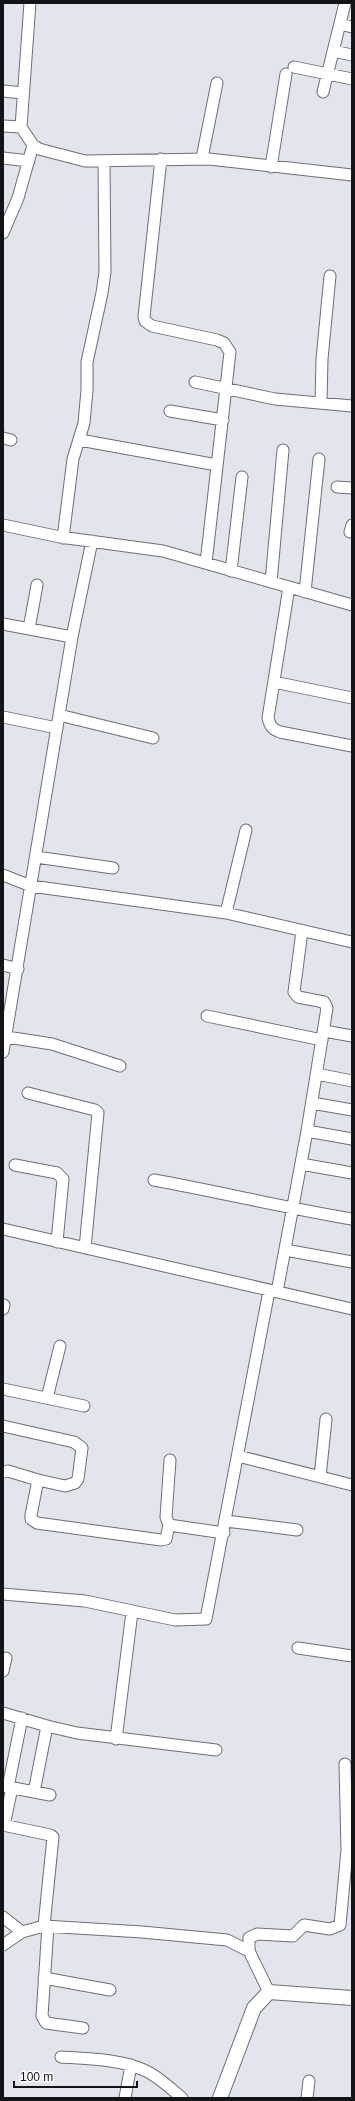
<svg xmlns="http://www.w3.org/2000/svg" width="355" height="2101" font-family="Arial,sans-serif">
<style>
.lines{fill:none;stroke-linecap:round;stroke-linejoin:round}
.minor-casing{stroke:#6d6f76;stroke-width:13}
.major-casing{stroke:#6d6f76;stroke-width:16}
.minor{stroke:#fff;stroke-width:11}
.major{stroke:#fff;stroke-width:14}
</style>
<rect width="100%" height="100%" fill="#e2e5ec"/>
<g class="lines">
<!-- minor casing -->
<g class="minor-casing">
<path id="minor" d="M340,24L352,27
M333,51L352,55
M294,67L352,79
M3,91L23,93
M323,92L345,3
M3,126L21,127L30,3
M21,127L33,145L39,149L85,161L209,159L352,175
M3,158L29,161
M202,158L217,83
M161,159L144,317L145,321L152,326L217,340L224,343L230,352L206,563
M271,167L286,74
M3,233L18,198L33,145
M195,382L275,399L352,406
M321,403L322,359L330,276
M170,411L223,420
M3,438L11,440
M80,440L217,465
M337,487L352,488
M3,525L60,537L163,551L352,605
M350,532L352,525
M63,538L73,459L84,423L87,390V362L102,293L105,272L104,161
M231,571L242,477
M271,582L283,450
M289,587L268,718C270,726 272,729 280,732L352,746
M305,592L319,459
M3,624L72,637
M29,629L37,585
M274,682L352,698
M59,715L153,738
M3,717L57,728
M36,857L113,868
M3,875L31,886L226,913L352,942
M226,913L246,830
M3,965L18,969
M207,1016L322,1040
M324,1031L352,1036
M7,1037L52,1044L120,1066
M3,1052L72,637L92,541
M317,1074L352,1081
M28,1093L95,1110L98,1113L85,1248
M312,1103L352,1110
M307,1131L352,1139
M301,1164L352,1173
M15,1165L57,1173L63,1179L57,1242
M154,1180C220,1192 286,1208 352,1219
M3,1229L352,1309
M285,1250L352,1262
M277,1292L307,1131L327,1008L324,1002L298,997L294,992L302,931
M3,1309L4,1305
M3,1389L84,1406
M47,1398L60,1346
M3,1426L74,1442L82,1448L78,1479L75,1483L65,1486L38,1480
M238,1456L352,1485
M170,1460L166,1517L169,1525L224,1533
M3,1472L8,1471L38,1480L31,1515V1519L37,1523L161,1540L166,1539L169,1525
M320,1477L326,1419
M226,1521L297,1530
M3,1594L85,1601L175,1620L206,1619L269,1291
M298,1648L352,1656
M3,1671L6,1658
M3,1713L47,1726L77,1733L216,1750
M116,1739L132,1612
M3,1786L50,1795
M8,1787L22,1718
M34,1792L47,1726
M3,1825L50,1835L53,1837L44,1926
M4,1825L12,1788
M3,1917L22,1932
M48,1926L42,2016L46,2023L83,2028
M3,1945L22,1932L44,1926L142,1932L227,1940L249,1951L269,1992
M249,1951V1938L257,1934L293,1936L304,1925L330,1929L340,1925L347,1850L345,1764
M44,1978L110,1990
M61,2057C89,2059 119,2059 144,2070C158,2076 170,2088 182,2098
M125,2098L131,2065
M307,2098L309,2081"/>
</g>
<!-- major casing -->
<g class="major-casing">
<path id="major" d="M220,2098L254,2008L269,1992L352,1998"/>
</g>
<!-- minor -->
<use href="#minor" class="minor"/>
<!-- major -->
<use href="#major" class="major"/>
</g>
<!-- border -->
<rect width="355" height="2101" fill="none" stroke="#131417" stroke-width="8"/>
<!-- scale -->
<path d="M14 2081v6h123v-6" fill="none" stroke="#131417" stroke-width="2"/>
<text x="20" y="2081" font-size="12" fill="#131417" stroke="#ffffff" stroke-width="3" paint-order="stroke">100 m</text>
</svg>
